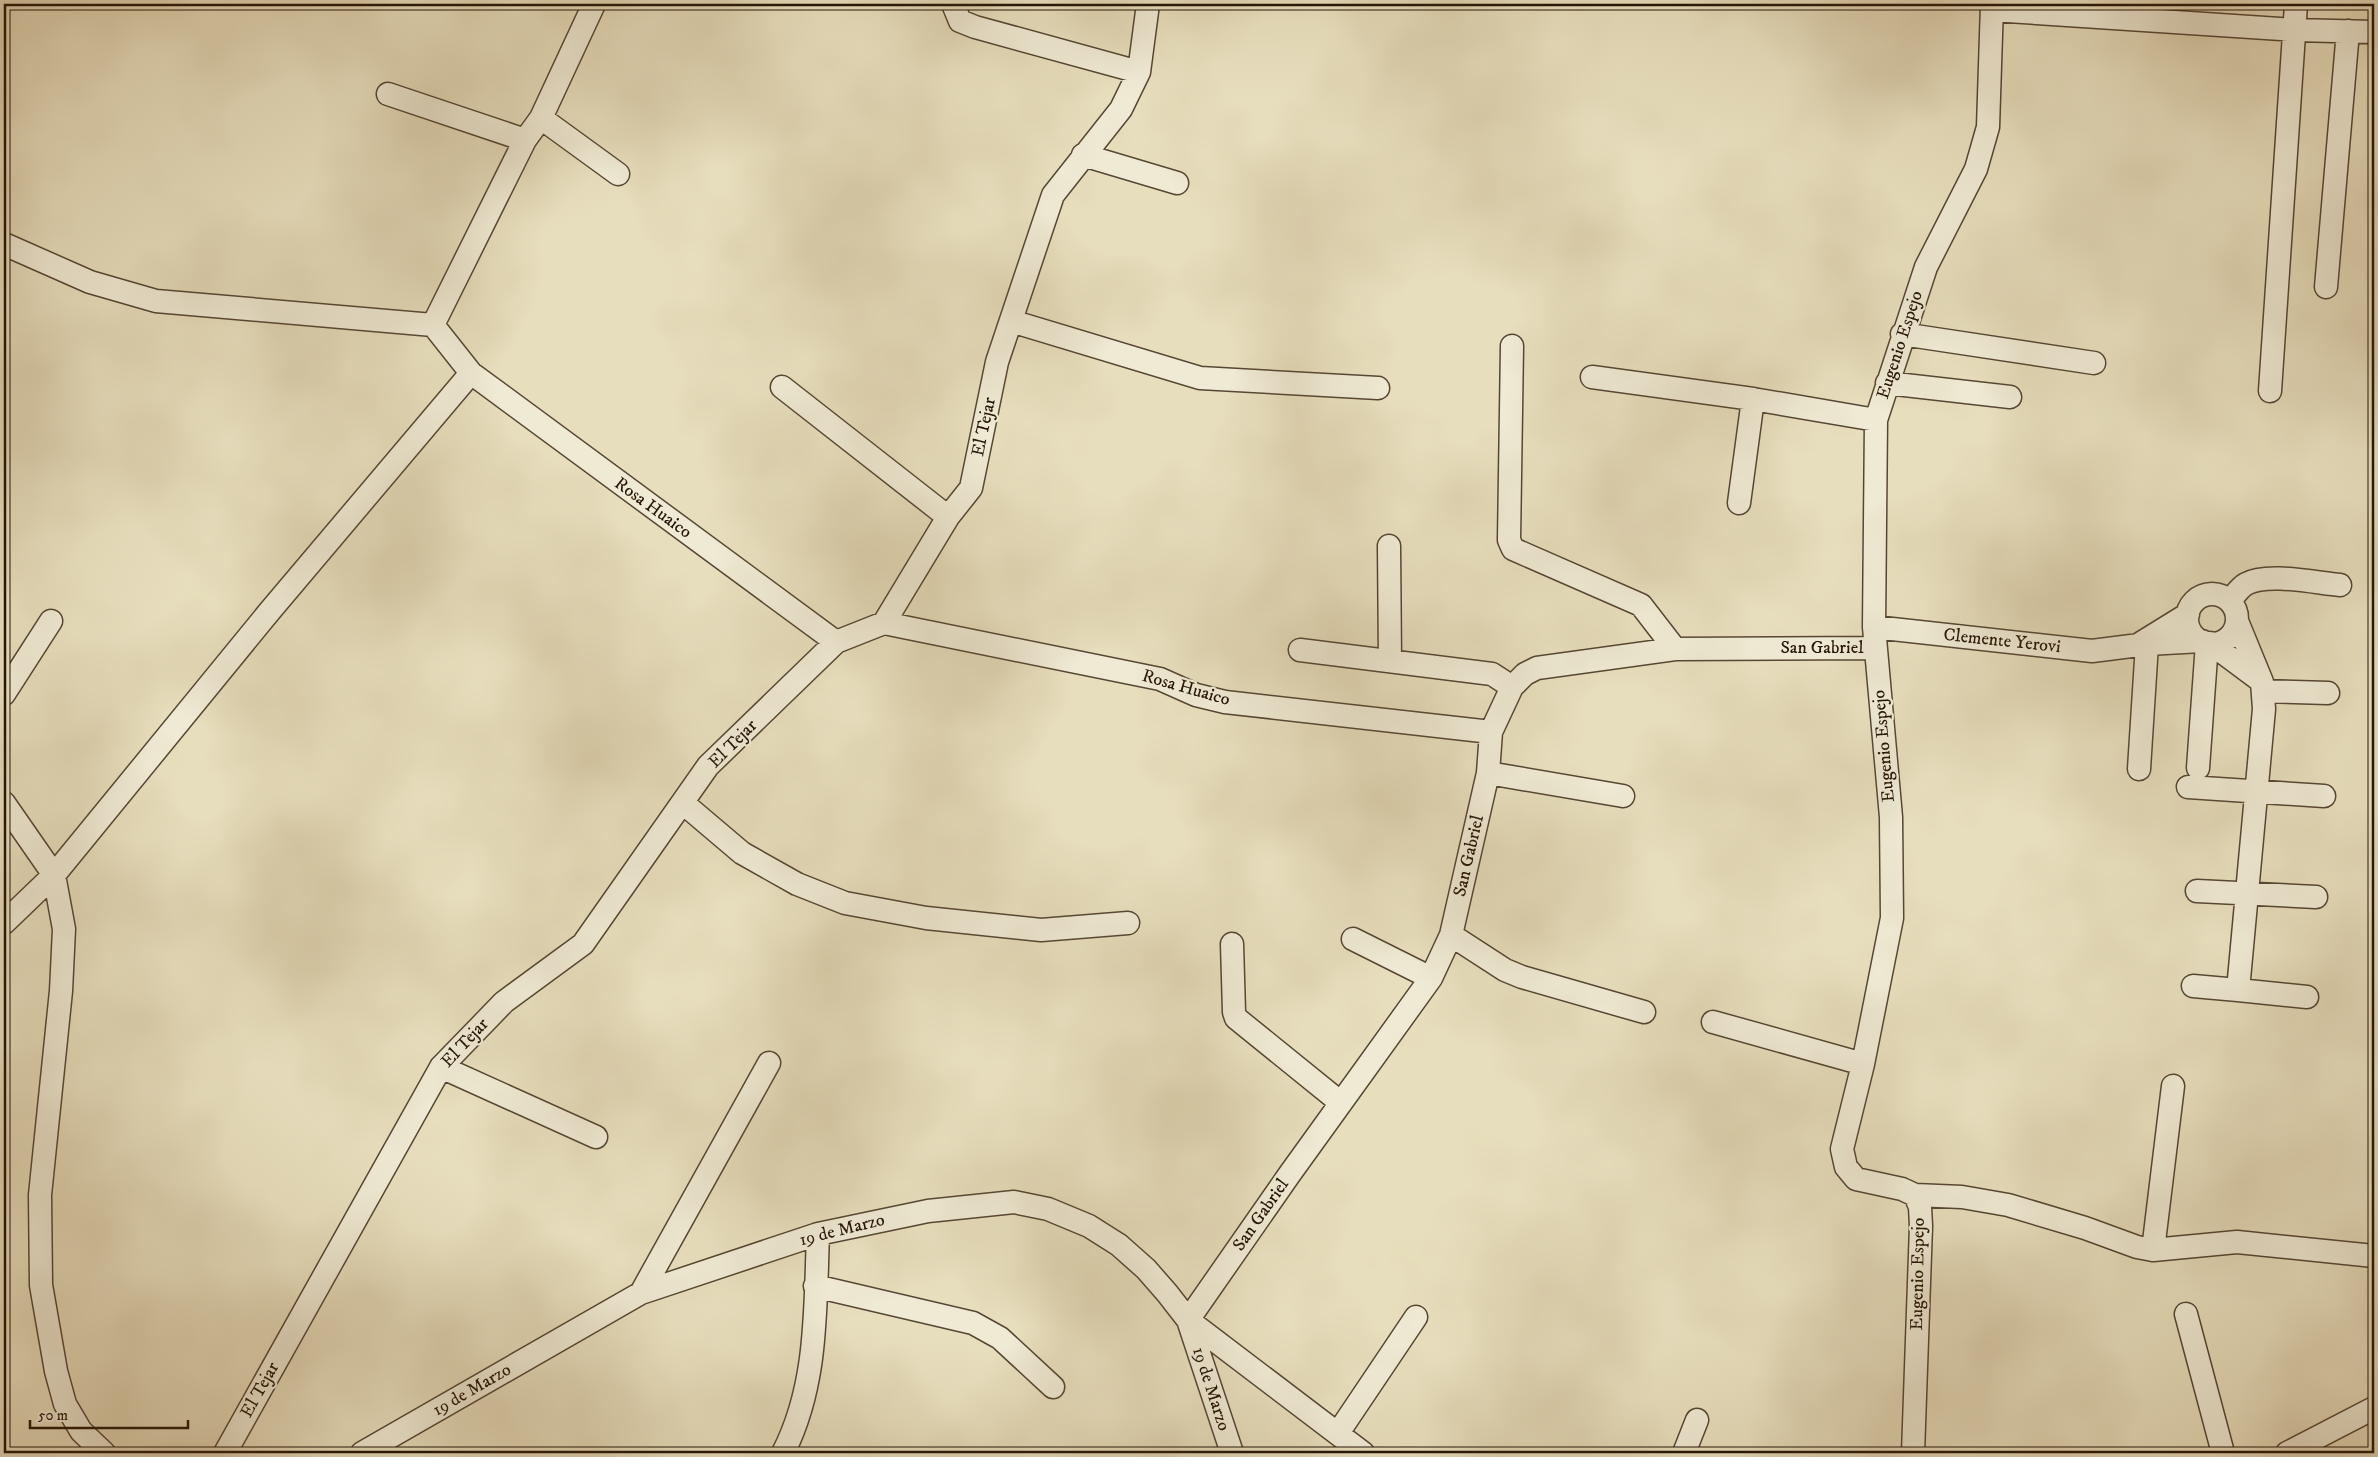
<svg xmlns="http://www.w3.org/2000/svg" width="2378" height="1457" font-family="'IM FELL DW Pica',serif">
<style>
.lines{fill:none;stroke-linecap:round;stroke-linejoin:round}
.minor-casing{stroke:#564734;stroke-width:25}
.minor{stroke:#efead4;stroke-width:22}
.labels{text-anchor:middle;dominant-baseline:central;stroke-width:4.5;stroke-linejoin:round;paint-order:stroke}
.street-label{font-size:18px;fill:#251507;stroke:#efead4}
</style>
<rect width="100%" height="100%" fill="#e7debd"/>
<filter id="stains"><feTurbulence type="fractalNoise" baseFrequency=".004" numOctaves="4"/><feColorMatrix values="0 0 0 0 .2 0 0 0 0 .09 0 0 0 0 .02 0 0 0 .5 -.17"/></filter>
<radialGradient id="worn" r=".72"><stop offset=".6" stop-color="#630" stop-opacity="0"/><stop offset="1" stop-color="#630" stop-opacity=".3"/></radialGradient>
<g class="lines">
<!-- minor casing -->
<g class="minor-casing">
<path id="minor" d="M953,4L960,21L975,27L1139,72
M1992,10L2295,30L2374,32
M388,94L525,140
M541,118L618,174
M1083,155L1177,183
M4,244L90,282L156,301L433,325L471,373L836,642
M2326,287L2348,31
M1011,321L1200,378L1378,388
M433,325L525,140L541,118L594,4
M1902,334L2094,363
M1512,346L1509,540L1513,549L1641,605L1675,649
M1592,377L1753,399
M1887,383L2010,397
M782,387L948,517
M2270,391L2296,4
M1739,503L1753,399L1876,420
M1389,546L1390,661
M2187 619a25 25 0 1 1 50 0a25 25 0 1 1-50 0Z
M2230,601C2234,596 2240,587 2246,584C2267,572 2316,583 2340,585
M2237,621L2262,682L2264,709L2238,990L2307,997
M884,623L1160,679L1196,695L1225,702L1491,732
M1874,627L2092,651L2147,644L2202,641
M2141,643L2188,614
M2210,643L2261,681
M1300,650L1492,674L1512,687
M2263,691L2328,693
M4,694L51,621
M2198,768L2207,643
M2139,769L2147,644
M1488,773L1623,796
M2188,787L2324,796
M4,803L54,875L64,929L61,991L40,1195L41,1285L56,1371L65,1404L81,1431L104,1453
M683,803L742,853L797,884L845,903L926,918L1041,930L1128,923
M2197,891L2316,897
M4,923L54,875L269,612L471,373
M1451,935L1505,970L1522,977L1644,1012
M1353,939L1431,978
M1232,944L1234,1012L1236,1018L1341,1103
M2193,986L2238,990
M1713,1022L1863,1064
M441,1067L596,1137
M1915,1195L1962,1197L2008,1205L2085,1228L2137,1247L2153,1250L2237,1242L2374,1256
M2153,1250L2173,1086
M815,1286L973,1323L1000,1338L1053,1387
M641,1293L769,1063
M2186,1314L2223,1453
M1338,1433L1416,1317
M225,1453L441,1067L504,1002L583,944L708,766L836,642L884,623L948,517L971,488L997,362L1053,195L1121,109L1139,72L1148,4
M362,1453L641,1293L818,1234L928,1211L1014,1202L1048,1209L1089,1226L1119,1245L1146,1269L1167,1293L1188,1320L1232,1453
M783,1453C818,1385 815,1309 818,1234
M1363,1453L1188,1320L1289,1175L1431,978L1451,935L1488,773L1491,732L1512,687L1525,674L1537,668L1675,649L1875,648
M1684,1453L1697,1420
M1913,1453L1921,1226L1920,1207L1915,1195L1902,1189L1856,1179L1846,1167L1842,1149L1863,1064L1892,918L1891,817L1874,627L1876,420L1926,267L1976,169L1988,127L1992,4
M2287,1453L2374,1408"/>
</g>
<!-- minor -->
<use href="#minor" class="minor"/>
</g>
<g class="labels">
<!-- street labels -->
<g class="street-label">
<text transform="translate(1900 345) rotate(-72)">Eugenio Espejo</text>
<text transform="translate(984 427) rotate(-78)">El Tejar</text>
<text transform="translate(653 508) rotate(36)">Rosa Huaico</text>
<text transform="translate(2002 641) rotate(6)">Clemente Yerovi</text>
<text x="1822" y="648">San Gabriel</text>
<text transform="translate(1186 688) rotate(16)">Rosa Huaico</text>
<text transform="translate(733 744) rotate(-45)">El Tejar</text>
<text transform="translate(1884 746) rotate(-95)">Eugenio Espejo</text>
<text transform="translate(1469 856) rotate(-77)">San Gabriel</text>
<text transform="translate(465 1043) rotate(-47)">El Tejar</text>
<text transform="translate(1261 1215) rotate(-55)">San Gabriel</text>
<text transform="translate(842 1230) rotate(-14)">19 de Marzo</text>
<text transform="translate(1918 1274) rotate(-89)">Eugenio Espejo</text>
<text transform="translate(1211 1389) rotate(72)">19 de Marzo</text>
<text transform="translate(260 1390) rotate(-61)">El Tejar</text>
<text transform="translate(472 1390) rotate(-30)">19 de Marzo</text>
</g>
</g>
<!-- margin -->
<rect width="2378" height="1457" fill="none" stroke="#e7debd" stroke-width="20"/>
<rect x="5" y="5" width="2368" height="1447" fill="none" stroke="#251507" stroke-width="2.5"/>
<rect x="10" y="10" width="2358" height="1437" fill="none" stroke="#251507"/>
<!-- scale -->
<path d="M30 1420v8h158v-8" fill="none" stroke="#251507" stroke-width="2.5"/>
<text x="38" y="1420" font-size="15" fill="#251507" stroke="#efead4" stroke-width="4" paint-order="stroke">50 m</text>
<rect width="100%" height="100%" filter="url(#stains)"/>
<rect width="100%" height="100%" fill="url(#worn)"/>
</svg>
